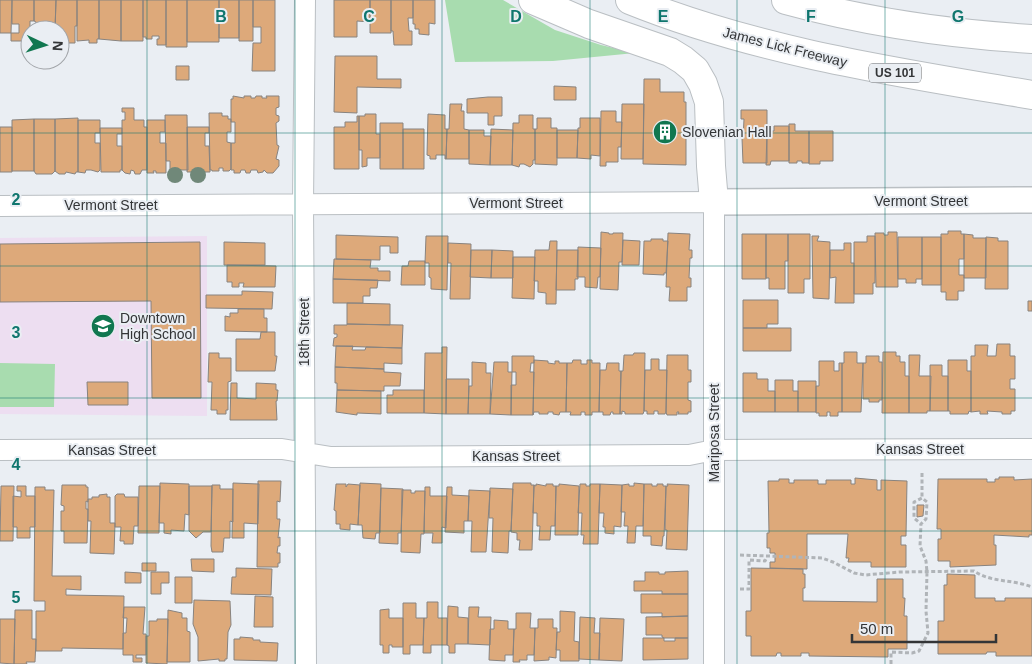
<svg xmlns="http://www.w3.org/2000/svg" width="1032" height="664" font-family="Helvetica,sans-serif">
<style>
.education{fill:#eddef1}
.green{fill:#a8dcaf}
.building{fill:#dda97a;stroke:#88837f}
.lines{fill:none;stroke-linecap:round;stroke-linejoin:round}
.minor-casing{stroke:#babfc3;stroke-width:22}
.major-casing{stroke:#babfc3;stroke-width:28}
.highway-casing{stroke:#babfc3;stroke-width:30}
.path{stroke:#b0b4b8;stroke-width:3;stroke-dasharray:4 2.5;stroke-linecap:butt}
.minor{stroke:#fff;stroke-width:20}
.major{stroke:#fff;stroke-width:25}
.highway{stroke:#fff;stroke-width:28}
.tree{fill:#708879}
.grid{fill:none;stroke:#0f766e;stroke-width:1;stroke-opacity:0.55}
.labels{text-anchor:middle;dominant-baseline:central;stroke-width:4;stroke-linejoin:round;paint-order:stroke}
.shield{fill:#eaeef3;stroke:#6a6c6f;stroke-width:1}
.shield-label{font-size:12px;font-weight:bold;fill:#333537}
.street-label{font-size:14px;fill:#333537;stroke:#eaeef3}
.poi-label{font-size:14px;fill:#333537;stroke:#eaeef3;text-anchor:start}
.grid-label{font-size:16px;text-anchor:middle;font-weight:bold;fill:#0f766e;stroke:#eaeef3;stroke-width:4;stroke-linejoin:round;paint-order:stroke}
</style>
<rect width="100%" height="100%" fill="#eaeef3"/>
<!-- education -->
<path class="education" d="M207,236V416L0,414V238Z"/>
<!-- green -->
<path class="green" d="M445,0H503L555,30L601,45L635,53L553,61L455,62Z
M0,363L55,364L54,407H0Z"/>
<!-- building -->
<path class="building" d="M0,0H12L11,33H0Z
M12,0H34V21H30V41H11V33H19V24H12Z
M34,0H56L55,30H41V23L36,24V22L34,21Z
M56,0H77V26H75V43H60V30H55Z
M77,0H99V39H97V43H89V40L77,41Z
M99,0H121V41L99,39Z
M121,0H143V41H121Z
M143,0H166V45H157V39H159V36H152V39H146V37H143Z
M166,0H187V47H166Z
M187,0H219V42H187Z
M219,0H239V38H219Z
M239,0H253V41H239Z
M253,0H275V71H252L253,43H261V27H253Z
M334,0H370V22L357,21V37H334Z
M370,0H391V33H370Z
M391,0H413V18H408L409,31H412V45H394L393,31H391Z
M413,0H435V24L429,23V35L419,34V29H415V24H413Z
M335,56H377V79H401V88L357,87V113L334,112Z
M176,66H189V80H176Z
M644,79H660V92H684V102H686V165L643,164Z
M554,86L576,87V100H554Z
M233,96L244,98V96H251V98H255L256,96H262V98H267L266,96H279V107L276,108V115L279,116V121L276,123L277,145L279,146L276,159L279,160V166L273,173H267L264,170L263,172L258,173L257,170H251L250,173H246L245,170H241L240,173H234V170H231V143H235V122H231V99H233Z
M488,97H502V116H494V125H488V113H467V99Z
M450,104H462L461,111H464V129L469,130V159H446L447,129H449Z
M622,104H644L643,159H621Z
M122,108H134V120H144V127H147V170H142L140,174H135L134,171L131,170L130,174L125,173L122,170V120H125V112H122Z
M741,110H767V163H743L742,138L743,139L744,119H741Z
M601,111H616V122H622L621,147H618V162H606V166H600Z
M209,113H222V116H228V119H231V132H227V142L231,143V169L229,171H223V168H219V171H212V170H210Z
M365,114H376V134H380V158H367V166L362,167V150H359V116H365Z
M428,114L445,115V129H447L446,159H445V155H436V159H430V156L427,155Z
M165,115H187L188,170H170V161H166Z
M519,115H533V129H535V160H533V164L530,167L524,164H520L519,167L512,165L513,123H519Z
M357,116H359V169H334V127H345V122H357Z
M78,118V172H76L75,174L66,172L65,174H59L55,171V119Z
M537,118H551V128H557V165L535,164V129H537Z
M580,118H600V156L591,155V159L577,158L578,128H580Z
M34,119H55V171L52,174H36L34,171Z
M34,119V171H12V120Z
M78,120H100V133H95V143H100V170L98,172L91,170H86L85,173L78,172Z
M147,120H165V132H160V143H166V173H156V171H153L154,173H147Z
M380,123H403V169H380Z
M789,124H795V131H809V163H802V161H797V163H789Z
M774,126H789V161H771L770,165H766L767,131H774Z
M0,127H12V172H0Z
M187,127H209V133H205V146H209L210,172H187Z
M100,128H122V134H117V146H122V170H120V172H101Z
M403,129H424V169H403Z
M491,129L513,130L512,165H490Z
M469,130H484V136H491L490,165L469,164Z
M557,130H578L577,158H557Z
M809,131H833V161H820V164H809Z
M948,231H961V234H964V259H959V275H964V291H958V300H946V292H941V234H948Z
M601,232L609,233V234H613V233H623L622,262H619L618,290L600,289Z
M888,232H897L898,287H876L875,233H884V235H888Z
M668,233L690,234L689,250H692V258H690L689,278H691V287H687V301H669L670,287H666Z
M742,234H766V279H742Z
M766,234H788V261H785V289H769V278H766Z
M788,234H810V279H804V293H788Z
M964,234L973,235V238H986V278H964Z
M336,235L398,237V253H390V246H380V260L336,259Z
M426,236H448L447,290L431,289V278L429,277V263H425Z
M812,236H819L817,241L830,242L829,299L813,298Z
M867,236H875V283H873V294H854V242H867Z
M898,237H922V279H916V283H906V279H898Z
M922,237H941V285H922Z
M986,237L998,238V241H1008V289H985Z
M651,239H663V241H668L666,273H664V275L643,274L644,241H651Z
M623,240L640,241L639,265H622Z
M550,241H557L556,304H546V293L538,292V281H534L535,250H549Z
M200,242L201,398H152L151,301L0,302V244Z
M224,242L265,243V265H224Z
M448,243L471,244L470,299H450L451,263H448Z
M844,243H851V263H854V303H835L836,277L830,278V250H844Z
M578,247L601,248L600,277H598L597,288L585,287V277H577Z
M471,250H492L491,278L470,277Z
M492,250L513,251V278H491Z
M557,250H578V279H575V290H556Z
M513,257H535L534,299L512,298Z
M334,259L371,260L370,268H378V271H390V281L333,279Z
M409,261H425V285H401L402,266H408Z
M227,265L276,266L275,287H243L244,283H239V287H232V282H227Z
M333,279L378,280L377,288H370V296H363V303H333Z
M242,291L273,292L272,309L206,308V295H242Z
M743,300H778V324H767V328H743Z
M1028,301H1032V311H1028Z
M347,303L390,304V325L347,324Z
M238,309H264V318H267V332L225,331V316L230,317V313H238Z
M347,324L403,325L402,348L333,346L334,338L337,337V334H334V325H347Z
M743,328H791V351H743Z
M261,332H275V356H277L275,371H236V339H260Z
M997,344H1010V356H1015V379H1010V389H1015V411H1011V414H1002V412L987,411L988,414H980V411L971,412V356H975V345H988L987,356H996Z
M336,346H353L352,350H365L366,347L402,348V364L384,363V369L335,367Z
M442,347H447L446,414L424,413L425,353H442Z
M844,352H857V363H863L861,412H842V363H844Z
M883,352H896V356H900V362H905V376H909V413H882Z
M209,353H219V358H231V381L228,382V410H226V414H217V410H211L212,382H208Z
M634,353H645L644,411L643,414H625V412L622,411V414H620L621,371H623L624,355H633Z
M667,355H688V370H691V382H688V400L691,401V412H688V414H678L679,412H677V415H667L666,412Z
M909,355H920L919,376H931L930,411H927V413H909Z
M512,356H534V363H531L530,372H534L533,415H511V385H516V372H512Z
M866,356H879V362H882V400H879V402H869V399H863V363H866Z
M651,359H659V370H667L666,412L665,414H658V411H654V414H647V411H644L645,370H651Z
M534,360L548,361V363L555,364V361H559V363H567L566,412H560L559,415L553,414V412H548V414H539V412H534L533,415Z
M573,360H581V364H587V360H592V363H600L599,412H592V415H585V412H581V415H570L571,412H566L567,363H572Z
M948,360H967V371H971V412L969,411L968,414H950V411H948Z
M819,361H834V371H839V363H842V412H838V416H830V412H827V416H819V413H816V386H819Z
M472,362L486,363V373H491L490,414H468L469,386H472Z
M494,362H508V372H512L511,415L490,414Z
M607,363H619V371H621L620,414H613V412H611L610,415H603V412H599L600,370H606Z
M930,365H942V376H948V411H930Z
M335,367L384,369V372L401,373L400,386H384V391L337,390V383H335Z
M743,373H757V379H768V391H775V412H743Z
M446,379H469L468,414H446Z
M775,380H793V391H798V412H775Z
M798,381H816V412H798Z
M87,382H128V405H88Z
M231,383H237V398L256,399V383L276,384V390H278L277,401H276L277,420H230Z
M337,390L381,391V414L357,413V415L336,412Z
M393,390H424V413H387V395H393Z
M999,477H1014V480L1032,479V535H1029V537L994,535V545H996V565L950,567V561H938V539H941V529H937L938,479H987V482H995V479H999Z
M855,478L877,480V490H881V480L907,481L906,536H901V545H906V567H871V562H848L849,558H846L848,534H807V569L770,568V562H775V553H770V548H767V533H769L768,481H779V479H789V483H794V480H818V484H826V480H851V484H855Z
M258,481H281L280,502L277,501V519H280L278,538L280,537V546H278L277,553H280V563H278V567H257Z
M160,483L189,484V515L185,514L184,531L171,530V534L164,533V523H159Z
M233,483L259,484L258,524L244,523V538H232Z
M360,483L381,484L380,533H376L375,539L363,538L362,525H358Z
M513,483H531V485H534L532,550H519L520,540H517V533L511,532Z
M634,483L644,484L643,526H636L635,543H627L628,526H624L625,512H621L622,485L629,484V486H634Z
M336,484H346V487L348,484L360,485L358,525L350,524V530L340,529V524H336V511L334,510Z
M536,484L546,486V484H553V486H556L555,526H551L550,540H539L540,526H537V513H533L534,485L536,486Z
M559,484L579,486L578,535H555L556,486H559Z
M580,484H586V486H590V484H600L598,544H583L584,535H581L582,513H578Z
M600,484L622,485L621,527L614,526V534L605,533V527H603L604,513H599Z
M644,484H652V486H657V484H663V486H666L664,536H663L662,546L651,545V536H643Z
M667,484L689,485L687,550L666,549L667,530H665L666,486H668Z
M62,485H86V487H88V502L86,501V509H88L87,543H64V531H61V511H64V506L61,505Z
M212,485H220V489H233V522L230,521V538H224L223,552H212L211,546Z
M1,486H14L13,541H0Z
M17,486H26V496H35V527H30V538H17V527H13V496L21,497V491H17Z
M139,486H160L159,533H138Z
M189,486H212L211,532H203L196,538L189,531Z
M35,487H45V490H54L52,576H81V590L66,589V595L124,596L123,649L62,648V651H36V611H45V601H34Z
M425,487H430V496H447L446,528L442,527V543H432L433,533H424Z
M447,487H452V495L469,496L468,521H464V533L445,532Z
M381,488L403,489L401,533H398V544L379,543Z
M490,488L513,489L511,531H509L508,553L492,552L493,518H489Z
M402,490H411V493H415V491H425L424,534H421L420,553L401,552Z
M469,490L490,491L486,552H471L472,521H468Z
M107,494V497H110V523H115L114,554L90,553L91,521H88V499H92V497H99V495Z
M117,494H124L125,497H138V526H134L133,544H124V541H120L121,527H115V496Z
M917,505H924L923,516L917,517Z
M191,559H214V572L192,571Z
M142,563H156V571H142Z
M236,568L272,569L271,595L231,594L232,577H236Z
M751,568L803,569V574H805V588H803V601L877,602V579H903V598H905L904,616H907V649H888V657L809,656V653H801V656H781V653H777L776,656H751V636H746V611H751Z
M688,571V594H662V591H634V581H645V572H659V574H665V572Z
M125,572L141,573V583H125Z
M151,572H169V583H161V594H151Z
M947,574L975,575V598H995V601H1005V598H1032V656H996V652H987L986,654H938V621H944V585H947Z
M175,577H192V603H175Z
M641,594H688V616L662,617V613H641Z
M255,596L273,597V627H254Z
M194,600L230,601L231,625L228,632L227,659H225V661H219V659L198,661V637L193,624Z
M427,602H438V618H447V645H431V653H423L424,618H427Z
M403,603H416V618H424L423,645H410V654H403Z
M448,606L458,607V617L468,618V644H455V653H449V646L447,645Z
M124,607H145L143,634H146V655H136V658H142V662H133V655H123V633H126L127,618H123Z
M469,607H479L478,617H491L490,645L468,644Z
M389,609V618H403V647H392V645H389V653H383V645H380V610Z
M15,610H32V639H36L35,662H26L27,664H14Z
M168,610L182,613V618H187V631L190,632V662H167Z
M560,611L575,612L574,641L579,642V661H560V650H556L557,632H560Z
M516,613H531L530,628H535L534,655H527V660H519L520,662H513L514,629H516Z
M688,616V638H664L662,637V635H646V617Z
M580,617L595,618L594,633H600L599,660L579,659Z
M600,618L624,619L622,661L599,660Z
M0,619H15L14,664L0,663Z
M157,619H168L167,664L146,663V636H149V621H157Z
M538,619H553V628H557L556,658L549,657V660L534,661L535,628H538Z
M494,620L508,621V629H514L513,655H505V661L489,660L490,629H494Z
M240,637L253,638V640H260V642L278,643L277,661L234,660V639H240Z
M643,638H664V641H675V638H688V659L643,660Z"/>
<g class="lines">
<!-- minor casing -->
<g class="minor-casing">
<path id="minor" d="M305,0L303,204L306,664
M0,206L714,202V664
M0,450L282,449L331,457L670,455H689L714,450L1032,449"/>
</g>
<!-- major casing -->
<g class="major-casing">
<path id="major" d="M714,202L1032,200"/>
</g>
<!-- highway casing -->
<g class="highway-casing">
<path id="highway" d="M533,0L589,24L670,52L683,60L695,70L703,84L709,102L711,166L714,202
M630,0C759,52 896,72 1032,95
M786,0C866,22 950,34 1032,39"/>
</g>
<!-- path -->
<path class="path" d="M922,473V498
M740,555L822,558L833,562L854,573L865,575L900,572L974,571C992,583 1012,579 1032,587
M740,589H749V560L765,561L767,557
M891,664V652L912,653L919,651L928,633L926,611L927,572L926,561L920,546L921,524L926,519L927,502L922,498L914,502V518L921,524"/>
<!-- minor -->
<use href="#minor" class="minor"/>
<!-- major -->
<use href="#major" class="major"/>
<!-- highway -->
<use href="#highway" class="highway"/>
</g>
<!-- trees -->
<g class="tree">
<circle cx="175" cy="175" r="8"/>
<circle cx="198" cy="175" r="8"/>
</g>
<!-- grid -->
<path class="grid" d="M147,0V664M295,0V664M442,0V664M590,0V664M737,0V664M885,0V664M0,133H1032M0,266H1032M0,398H1032M0,531H1032"/>
<!-- icons -->
<defs>
<g id="building-disc" transform="scale(1.25)"><circle r="9.5" fill="#117750" stroke="#eaeef3"/><path d="M-4-6H4V6H1V3H-1V6H-4ZM-2.5-4.3h1.7v1.8h-1.7ZM.8-4.3h1.7v1.8H.8ZM-2.5-1h1.7V.8h-1.7ZM.8-1h1.7V.8H.8Z" fill="#fff"/></g>
<g id="school-disc" transform="scale(1.25)"><circle r="9.5" fill="#117750" stroke="#eaeef3"/><path d="M0-5L7-2L0 1L-7-2ZM-4 1L0 2.5L4 1V4Q0 6-4 4Z" fill="#fff"/></g>
</defs>
<g fill-rule="evenodd">
<use href="#building-disc" x="665" y="132"/>
<use href="#school-disc" x="103" y="326"/>
</g>
<g class="labels">
<!-- shield labels -->
<rect class="shield" x="869" y="63.5" width="52" height="19" rx="4"/>
<g class="shield-label">
<text x="895" y="73">US 101</text>
</g>
<!-- street labels -->
<g class="street-label">
<text transform="translate(785 47) rotate(14)">James Lick Freeway</text>
<text x="921" y="201">Vermont Street</text>
<text x="516" y="203">Vermont Street</text>
<text x="111" y="205">Vermont Street</text>
<text transform="translate(304 332) rotate(-90)">18th Street</text>
<text transform="translate(714 433) rotate(-90)">Mariposa Street</text>
<text x="920" y="449">Kansas Street</text>
<text x="112" y="450">Kansas Street</text>
<text x="516" y="456">Kansas Street</text>
</g>
<!-- poi labels -->
<g class="poi-label">
<text x="682" y="132">Slovenian Hall</text>
<text x="120" y="318">Downtown<tspan x="120" dy="16">High School</tspan></text>
</g>
</g>
<g class="grid-label">
<text x="221" y="22">B</text>
<text x="369" y="22">C</text>
<text x="516" y="22">D</text>
<text x="663" y="22">E</text>
<text x="811" y="22">F</text>
<text x="958" y="22">G</text>
<text x="16" y="205">2</text>
<text x="16" y="338">3</text>
<text x="16" y="470">4</text>
<text x="16" y="603">5</text>
</g>
<!-- north arrow -->
<g transform="translate(45 45) rotate(94)"><circle r="24" fill="#eaeef3" stroke="#a1a4a8"/>
<path d="M0-4L9 19L0 12L-9 19Z" fill="#117750"/>
<text y="-8" font-size="14" font-weight="bold" text-anchor="middle" fill="#333537">N</text>
</g>
<!-- scale -->
<path d="M852 634v8h144v-8" fill="none" stroke="#333537" stroke-width="2.5"/>
<text x="860" y="634" font-size="15" fill="#333537" stroke="#eaeef3" stroke-width="4" paint-order="stroke">50 m</text>
</svg>
